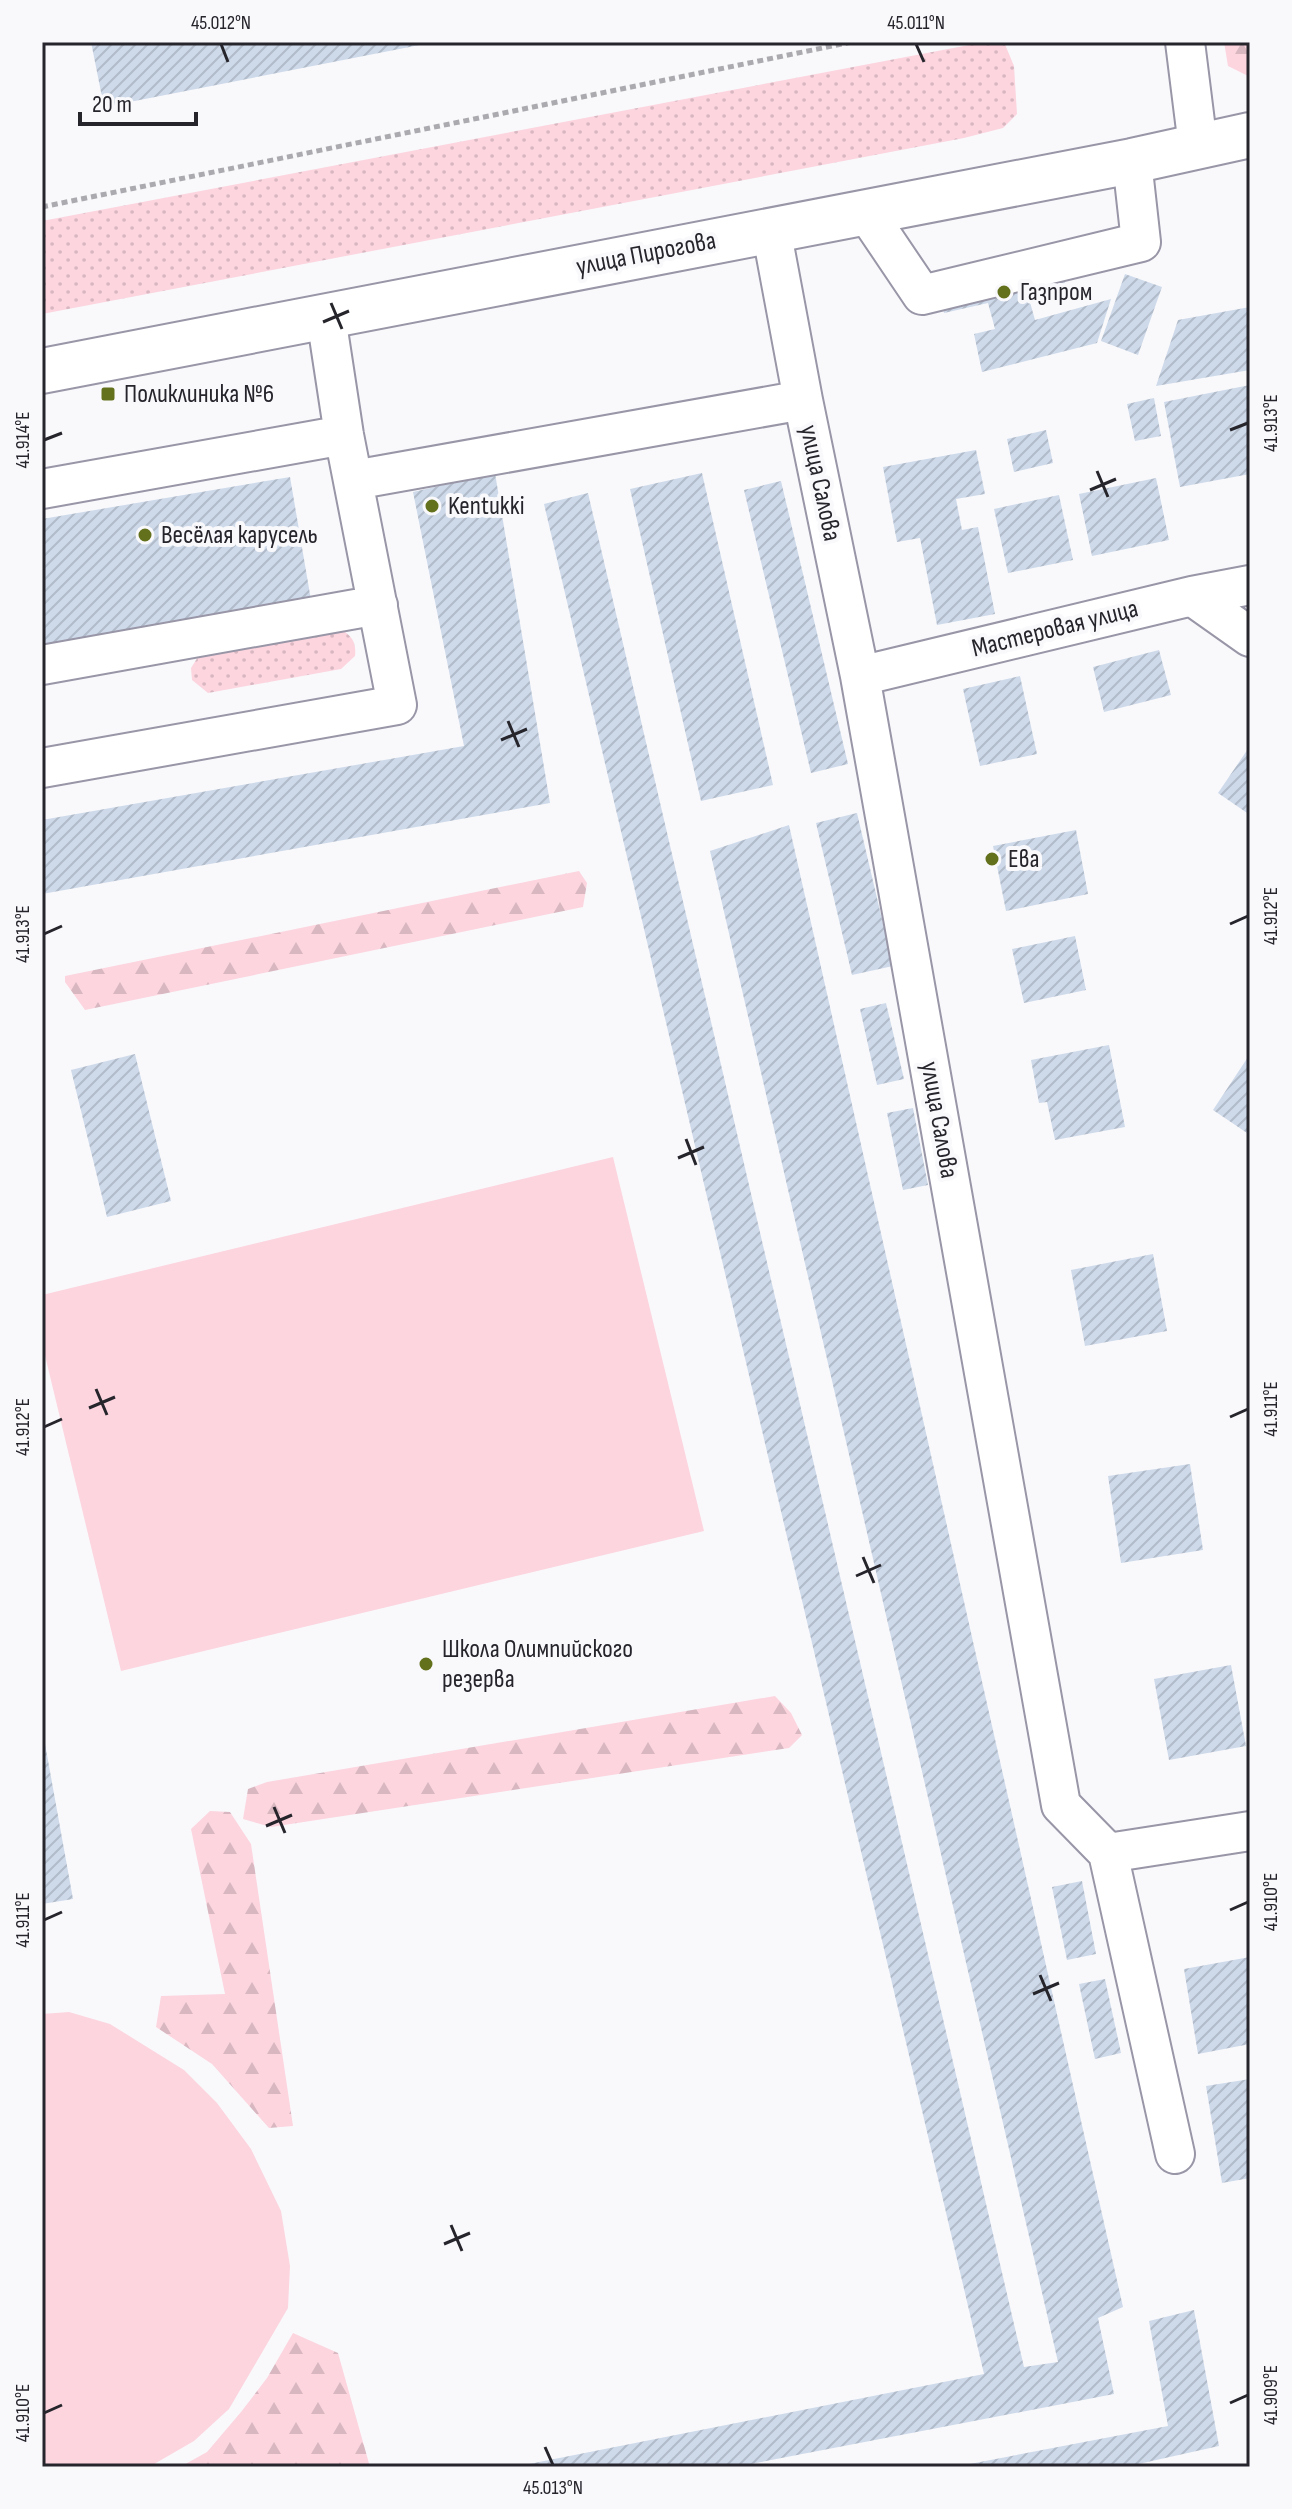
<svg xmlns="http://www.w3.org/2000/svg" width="1292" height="2509" font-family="'Sofia Sans Condensed',sans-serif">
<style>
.grass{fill:url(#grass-dots)}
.forest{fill:url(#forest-firs)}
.pitch{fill:#fcd5df}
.building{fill:url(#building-hatch)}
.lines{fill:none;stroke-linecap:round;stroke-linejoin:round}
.minor-casing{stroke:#9896a7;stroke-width:42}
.major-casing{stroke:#9896a7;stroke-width:48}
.path{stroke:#ababaf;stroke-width:5;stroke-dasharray:6 4;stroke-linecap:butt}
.minor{stroke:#fff;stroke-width:38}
.major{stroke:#fff;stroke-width:44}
.ticks{fill:none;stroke:#26252c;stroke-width:3}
.poi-dot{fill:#63711c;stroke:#f9f9fc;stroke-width:3}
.labels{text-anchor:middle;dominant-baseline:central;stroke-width:8;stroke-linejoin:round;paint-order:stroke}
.street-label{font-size:26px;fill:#26252c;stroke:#f9f9fc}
.poi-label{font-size:26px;fill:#26252c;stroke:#f9f9fc;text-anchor:start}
.neatline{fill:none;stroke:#26252c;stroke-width:3}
.ticks-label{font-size:20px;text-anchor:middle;fill:#26252c}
</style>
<defs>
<pattern id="grass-dots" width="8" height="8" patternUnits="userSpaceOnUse" patternTransform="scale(2)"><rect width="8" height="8" fill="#fcd5df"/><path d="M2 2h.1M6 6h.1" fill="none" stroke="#d8b7c0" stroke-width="1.8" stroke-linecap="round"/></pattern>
<pattern id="forest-firs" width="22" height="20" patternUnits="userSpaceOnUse" patternTransform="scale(2)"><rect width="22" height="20" fill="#fcd5df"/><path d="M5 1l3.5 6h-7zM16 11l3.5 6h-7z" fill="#d8b7c0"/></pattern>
<pattern id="building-hatch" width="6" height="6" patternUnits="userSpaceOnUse" patternTransform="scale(2)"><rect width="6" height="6" fill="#cedaea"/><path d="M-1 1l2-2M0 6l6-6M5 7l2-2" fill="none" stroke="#b1bbc9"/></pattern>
</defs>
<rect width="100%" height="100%" fill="#f9f9fc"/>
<!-- grass -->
<path class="grass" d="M985,42H1004L1014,66L1017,114L1003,128L964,138L42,314V221Z
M334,626C349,633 357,639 355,656L341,669L208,693L192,680L191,668L201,652Z"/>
<!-- forest -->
<path class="forest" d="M1224,42H1250V77L1228,66Z
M579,871L587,883L583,907L85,1010L65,982V976Z
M775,1696L791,1713L802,1735L789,1748L271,1827L243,1819L248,1789L267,1782Z
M210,1811L230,1812L251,1844L293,2126L269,2128L212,2064L156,2027L161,1996L225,1994L191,1829Z
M293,2333L338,2353L370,2467H180L207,2452L241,2412L267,2378Z"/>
<!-- pitch -->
<path class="pitch" d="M613,1157L704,1531L121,1671L42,1343V1295Z
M69,2012L110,2024L184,2070L217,2103L251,2149L281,2211L290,2266L288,2308L229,2409L194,2441L149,2467H42V2014Z"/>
<!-- building -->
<path class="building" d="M91,42H430V43L104,107Z
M1057,245L1066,287L1028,295L1035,320L1111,299L1097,343L982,372L974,334L995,329L988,303L944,313L935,273Z
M1125,274L1162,287L1138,355L1101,341Z
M1250,307V370L1156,386L1178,320Z
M1250,385V474L1180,487L1164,402Z
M1154,398L1161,436L1135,441L1127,404Z
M1046,430L1053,463L1014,472L1007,439Z
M976,450L985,494L956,499L962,530L978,527L995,614L937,625L920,538L897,542L883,467Z
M495,473L550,803L42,894V820L464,746L413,492Z
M702,473L773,785L701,801L630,489Z
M290,477L312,606L42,652V519Z
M1156,478L1169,540L1092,556L1079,494Z
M781,481L848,764L811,773L744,490Z
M588,493L1024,2367L1058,2362L710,851L789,825L1123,2307L1098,2318L1114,2394L735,2467L519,2466L984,2374L544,504Z
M1059,495L1073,560L1008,573L994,509Z
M1159,650L1171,695L1104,712L1093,667Z
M1020,676L1037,754L980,766L963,689Z
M1250,746V815L1218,793Z
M857,813L893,966L852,975L816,823Z
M1076,830L1088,894L1006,911L993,846Z
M1075,936L1086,990L1024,1003L1012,949Z
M886,1003L904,1079L877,1085L860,1009Z
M1109,1045L1125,1127L1055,1140L1047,1102L1039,1103L1031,1060Z
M135,1054L171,1201L107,1217L71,1070Z
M1250,1054V1135L1213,1110Z
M913,1108L928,1185L903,1190L887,1113Z
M1153,1254L1167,1331L1085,1346L1071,1270Z
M1190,1464L1203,1550L1121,1563L1108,1476Z
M1231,1665L1246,1746L1169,1760L1154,1679Z
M42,1727L73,1899L42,1904Z
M1082,1881L1096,1954L1067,1960L1052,1887Z
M1250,1957V2044L1198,2054L1184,1969Z
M1105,1979L1121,2053L1095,2059L1079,1984Z
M1250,2079V2178L1222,2183L1206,2086Z
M1194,2310L1219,2446L1125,2467H954L1168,2426L1149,2321Z"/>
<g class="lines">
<!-- minor casing -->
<g class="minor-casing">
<path id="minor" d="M1185,42L1198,146
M866,212L922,295L1141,242L1132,161
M771,229L803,400L860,676L1061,1805L1108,1853
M354,480L803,400
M42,489L344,435
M1192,596L1250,637
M42,665L378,605
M860,676L1192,596L1250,585
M42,768L397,705L344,435L326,317
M1108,1853L1175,2154
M1108,1853L1250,1831"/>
</g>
<!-- major casing -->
<g class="major-casing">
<path id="major" d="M42,371L1132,161L1250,135"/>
</g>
<!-- path -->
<path class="path" d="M42,207L852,42"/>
<!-- minor -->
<use href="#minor" class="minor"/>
<!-- major -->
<use href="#major" class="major"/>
</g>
<!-- ticks -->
<path class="ticks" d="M221,44L228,62M916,44L924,62M331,303L342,329M323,322L349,311M1230,430L1248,423M44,440L62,433M1097,471L1108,497M1090,490L1116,479M508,721L519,747M501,740L527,729M1230,924L1248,916M44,934L62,926M686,1139L696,1165M678,1158L704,1147M96,1389L107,1415M89,1408L115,1397M1230,1417L1248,1409M44,1427L62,1419M863,1557L874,1583M856,1576L881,1565M274,1807L285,1833M266,1826L292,1815M1230,1910L1248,1902M44,1920L62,1912M1040,1975L1051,2001M1033,1994L1059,1983M451,2225L462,2251M444,2244L470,2233M1230,2403L1248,2395M44,2413L62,2405M545,2447L553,2465"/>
<!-- markers -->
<g class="poi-dot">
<circle cx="1004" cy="292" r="8"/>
<rect x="100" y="386" width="16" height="16" rx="4"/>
<circle cx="432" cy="506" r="8"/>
<circle cx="145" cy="535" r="8"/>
<circle cx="992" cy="859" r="8"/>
<circle cx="426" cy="1664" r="8"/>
</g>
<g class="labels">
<!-- street labels -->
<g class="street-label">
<text transform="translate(646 254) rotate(-11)">улица Пирогова</text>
<text transform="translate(820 483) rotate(78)">улица Салова</text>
<text transform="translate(1055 629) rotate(-14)">Мастеровая улица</text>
<text transform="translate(939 1120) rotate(80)">улица Салова</text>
</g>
<!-- poi labels -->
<g class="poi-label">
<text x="1020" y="292">Газпром</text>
<text x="124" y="394">Поликлиника №6</text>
<text x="448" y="506">Kentukki</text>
<text x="161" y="535">Весёлая карусель</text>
<text x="1008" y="859">Ева</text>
<text x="442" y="1649">Школа Олимпийского<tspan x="442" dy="30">резерва</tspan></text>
</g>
</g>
<!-- border -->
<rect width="1292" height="2509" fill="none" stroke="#f9f9fc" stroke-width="88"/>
<!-- scale -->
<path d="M80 112v12h116v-12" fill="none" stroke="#26252c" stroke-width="4"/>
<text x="92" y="112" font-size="24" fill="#26252c" stroke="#f9f9fc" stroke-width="6" paint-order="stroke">20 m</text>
<rect x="44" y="44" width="1204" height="2421" class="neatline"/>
<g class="ticks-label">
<text x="221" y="29">45.012°N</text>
<text x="916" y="29">45.011°N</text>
<text transform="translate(1270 423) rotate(-90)" y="7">41.913°E</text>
<text transform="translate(22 440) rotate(-90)" y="7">41.914°E</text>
<text transform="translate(1270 916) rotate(-90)" y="7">41.912°E</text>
<text transform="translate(22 934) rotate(-90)" y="7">41.913°E</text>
<text transform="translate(1270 1409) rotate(-90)" y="7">41.911°E</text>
<text transform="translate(22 1427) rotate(-90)" y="7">41.912°E</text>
<text transform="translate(1270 1902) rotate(-90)" y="7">41.910°E</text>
<text transform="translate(22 1920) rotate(-90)" y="7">41.911°E</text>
<text transform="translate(1270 2395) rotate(-90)" y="7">41.909°E</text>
<text transform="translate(22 2413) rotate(-90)" y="7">41.910°E</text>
<text x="553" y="2494">45.013°N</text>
</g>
</svg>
